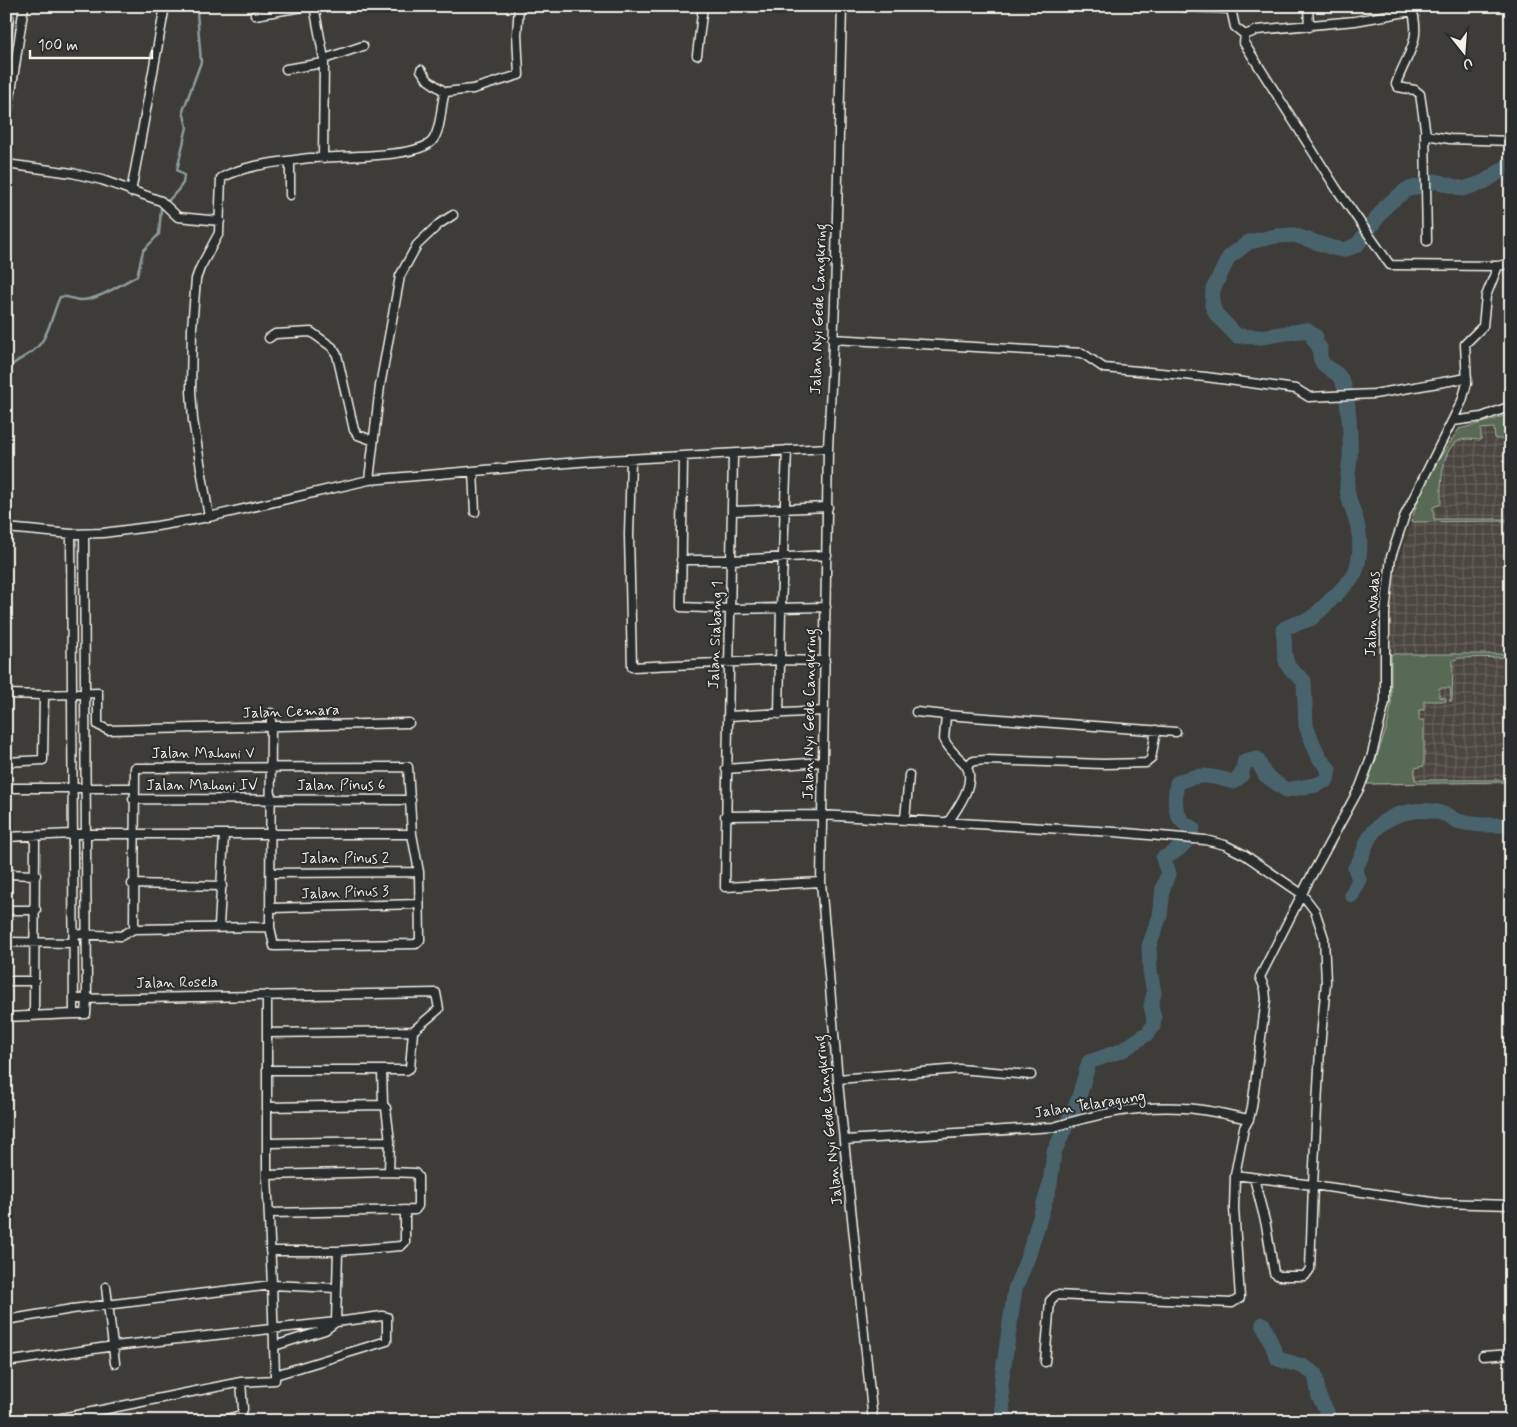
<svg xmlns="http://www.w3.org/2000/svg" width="1517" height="1427" font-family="Mynerve,sans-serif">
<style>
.industrial{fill:url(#industrial-grid)}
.green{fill:#596a54;stroke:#a6ae9e}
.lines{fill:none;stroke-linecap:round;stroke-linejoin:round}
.stream{stroke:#8d9c9e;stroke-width:2.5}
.river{stroke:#49646d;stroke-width:15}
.minor-casing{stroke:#f4f1e8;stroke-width:11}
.minor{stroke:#2a2d2e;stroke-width:8}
.labels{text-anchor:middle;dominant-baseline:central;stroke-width:4;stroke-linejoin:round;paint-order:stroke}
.street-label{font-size:15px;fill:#f4f1e8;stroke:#2a2d2e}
</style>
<defs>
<pattern id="industrial-grid" width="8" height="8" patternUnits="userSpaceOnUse" patternTransform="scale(1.25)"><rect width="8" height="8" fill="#4c4640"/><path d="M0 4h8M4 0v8" fill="none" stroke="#66615c"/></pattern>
</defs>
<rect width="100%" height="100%" fill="#3e3c39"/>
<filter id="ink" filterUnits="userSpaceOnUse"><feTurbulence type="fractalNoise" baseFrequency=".02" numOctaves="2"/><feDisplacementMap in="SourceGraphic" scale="10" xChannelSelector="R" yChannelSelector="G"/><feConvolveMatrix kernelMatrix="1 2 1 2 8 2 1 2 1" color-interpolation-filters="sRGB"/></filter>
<g filter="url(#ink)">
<!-- industrial -->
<path class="industrial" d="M1511,413V784L1366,785L1380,745L1390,702L1388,623L1391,588L1425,480L1459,429L1493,420Z"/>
<!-- green -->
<path class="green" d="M1511,413V439H1495L1494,428L1481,429V440C1475,440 1467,438 1461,440C1440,446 1441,487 1441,504L1433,507L1434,519H1511V521L1411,522L1425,480L1459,429L1493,420Z
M1391,654H1511V657L1460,658L1453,660L1452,701H1449L1451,698L1450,688H1439V697L1446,698V701H1424V710H1419V720H1424V766L1415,768V780H1511V782L1367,784L1387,727L1391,706Z"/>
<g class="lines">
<!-- stream -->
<path class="stream" d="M6,370C16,359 31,356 40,344C50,332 53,311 60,297C68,296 71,299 79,300C98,301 120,284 137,276L143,251L159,234L161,209L178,190L183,183L184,175L177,170L187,127L183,111L201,62L197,12L199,6"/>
<!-- river -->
<path class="river" d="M1352,895L1359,879L1355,868C1366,853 1364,839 1379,826C1395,811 1423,807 1444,814C1449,815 1453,819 1457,821C1475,826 1493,825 1511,825
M1263,1324L1278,1359L1302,1366L1315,1374L1319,1397L1327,1412L1328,1421
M1007,1421L1003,1412L1001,1385L1015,1289L1028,1257L1050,1184L1054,1152L1078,1100L1089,1062L1123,1050L1148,1033L1153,1026L1154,1018L1151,1006L1154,993L1150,971L1149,946L1160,916L1163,888L1168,874L1163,858C1176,853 1190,841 1193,828C1173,821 1174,801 1177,783C1197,773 1212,775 1233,782L1241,776L1245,761L1257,759L1265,775L1286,790L1316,785L1327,780L1329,769L1319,758L1306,726L1304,681C1299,676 1292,672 1289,667C1282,657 1286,642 1283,630C1291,623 1301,623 1310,619C1315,616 1353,579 1355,573C1362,555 1361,532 1354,514C1351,505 1348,498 1347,488C1347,478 1349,468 1350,458C1351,438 1349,405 1344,386C1339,365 1317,373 1320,348L1314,340L1316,337L1306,330L1261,337L1237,336L1216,314L1212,305L1213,289L1229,257L1249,242L1276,236L1294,235L1333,248L1344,250L1357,245L1386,206L1406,190L1436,181L1463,189L1484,182L1511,164"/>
<!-- minor casing -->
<g class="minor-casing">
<path id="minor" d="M314,6L324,59L323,158
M540,6H561
M842,6L835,302L828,448L821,882L839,1092L873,1421
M1308,6L1309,27
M1411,6C1423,41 1407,53 1396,84L1398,87L1415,90L1420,94L1426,135L1450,139L1511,141
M1183,7L1231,9L1235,27L1245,35
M1412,11L1355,21L1257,30L1245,35L1244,43L1336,188L1390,265L1498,266
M255,15L308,6
M6,42L9,17
M697,55L703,6
M324,59L363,46
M286,69L324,63
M421,70L428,80L445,92
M6,125L24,6
M1425,132L1427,241
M290,161V195
M6,164L72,173L102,180L161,201L178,217L220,221
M131,192L165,6
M269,338L275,334L311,332L332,347L337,355L354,430L358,435L372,440
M832,339L1082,353L1104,368L1206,377L1296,389L1309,397L1374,394L1467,378
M1453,421L1482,417L1511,406
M733,454L725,887L821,882
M683,457L681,607L730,609L826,607
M631,459L629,535L632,667L780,660L825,661
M473,471L475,512
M369,480L380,386L400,276L417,245L439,224L453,215
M733,511L828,507
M209,517L193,420L191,391L192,328L196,279L200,268L219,233L221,178C247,164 281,162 310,158C333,156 419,159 433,140C442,127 440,107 445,92L473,89L519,75L517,34L519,6
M6,528L71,534L103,533L157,526L209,517L369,480L590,461L828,448
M71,534L74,1014H86L87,999L84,534
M681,560H732L827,555
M6,694L44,695L98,693V725L108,730L409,723
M916,712L946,715
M779,714L781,608L787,450
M728,716L824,711
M6,762L43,760L44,695
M966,765L974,761L986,760L1103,764L1146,763L1151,759L1156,730
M726,769L822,762
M6,788H133
M133,799L411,800
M725,816L821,815L1115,832L1205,840L1225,845L1245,855L1302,894L1315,911L1324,938L1326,982L1320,1049L1313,1185L1439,1203L1511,1205
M905,819L909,775
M949,821C958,807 979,780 964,763C957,756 948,749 944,739L946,715L1176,732
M6,837L72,834H412
M271,873L419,872
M6,874L36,875
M132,884L222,886
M272,908L419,904
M6,910H36
M219,926L224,835
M270,927L271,713
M74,934L121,936L134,929L270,927L274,946L416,944L420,940L419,872L412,834L408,767L135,768L134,929
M6,942L76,943
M6,981H35
M267,995V1175L389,1172L415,1173L418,1177V1206L415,1210L269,1213
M74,999L436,993L439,1009L413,1031L410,1068L407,1070H382L383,1105L386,1108L390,1141L389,1172
M34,1015L35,836
M6,1017L74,1014
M267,1033L413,1031
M268,1070H382
M838,1079L959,1069L1031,1075
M268,1107L383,1105
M845,1140L1054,1127C1095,1114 1141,1105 1184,1108C1206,1109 1228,1115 1249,1119
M268,1143L390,1141
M1235,1175L1313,1185L1310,1269L1305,1276H1279L1274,1273L1266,1225L1254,1178
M270,1251H338L401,1246L405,1242V1210
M106,1287L115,1363
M6,1320L72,1309L272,1285L267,1175
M274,1346L325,1330L336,1322L382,1316L387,1317V1341L275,1375L272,1285L336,1288
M1483,1356L1511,1354
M6,1362L114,1346L336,1322L338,1251
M1045,1362L1050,1301L1056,1295L1232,1303L1240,1298L1234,1208L1235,1175L1244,1128L1249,1119L1252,1107L1266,999L1265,989L1260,977L1308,882L1360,787L1371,758L1385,702V613L1391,557L1405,515L1462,401L1467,383L1465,344L1483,326L1486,296L1498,266L1511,263
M47,1421L241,1382L275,1380V1375
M219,1421L241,1415L243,1409L241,1382"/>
</g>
<!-- minor -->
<use href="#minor" class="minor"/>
</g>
</g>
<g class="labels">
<!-- street labels -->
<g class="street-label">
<text transform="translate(819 309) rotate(-88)">Jalan Nyi Gede Cangkring</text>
<text transform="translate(1373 614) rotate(-87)">Jalan Wadas</text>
<text transform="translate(716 635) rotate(-88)">Jalan Siabang 1</text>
<text transform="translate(291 712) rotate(-2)">Jalan Cemara</text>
<text transform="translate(810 714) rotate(-89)">Jalan Nyi Gede Cangkring</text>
<text x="203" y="754">Jalan Mahoni V</text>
<text x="202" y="786">Jalan Mahoni IV</text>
<text x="341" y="786">Jalan Pinus 6</text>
<text x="345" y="859">Jalan Pinus 2</text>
<text transform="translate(345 893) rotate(-2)">Jalan Pinus 3</text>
<text transform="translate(177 983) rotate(-1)">Jalan Rosela</text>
<text transform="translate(1090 1105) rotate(-9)">Jalan Telaragung</text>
<text transform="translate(829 1120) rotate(-96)">Jalan Nyi Gede Cangkring</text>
</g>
</g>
<!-- margin -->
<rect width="1517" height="1427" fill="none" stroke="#2a2d2e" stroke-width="25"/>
<rect x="12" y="12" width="1492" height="1402" fill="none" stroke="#f4f1e8" stroke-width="2" filter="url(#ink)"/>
<!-- north arrow -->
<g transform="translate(1464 52) rotate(163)" stroke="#2a2d2e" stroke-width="4" paint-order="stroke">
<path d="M0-4L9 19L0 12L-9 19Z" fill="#f4f1e8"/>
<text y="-8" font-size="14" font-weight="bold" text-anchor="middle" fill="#f4f1e8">U</text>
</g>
<!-- scale -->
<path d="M30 50v8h122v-8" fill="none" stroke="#f4f1e8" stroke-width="2.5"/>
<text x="38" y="50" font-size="15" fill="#f4f1e8" stroke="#2a2d2e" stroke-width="4" paint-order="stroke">100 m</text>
</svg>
